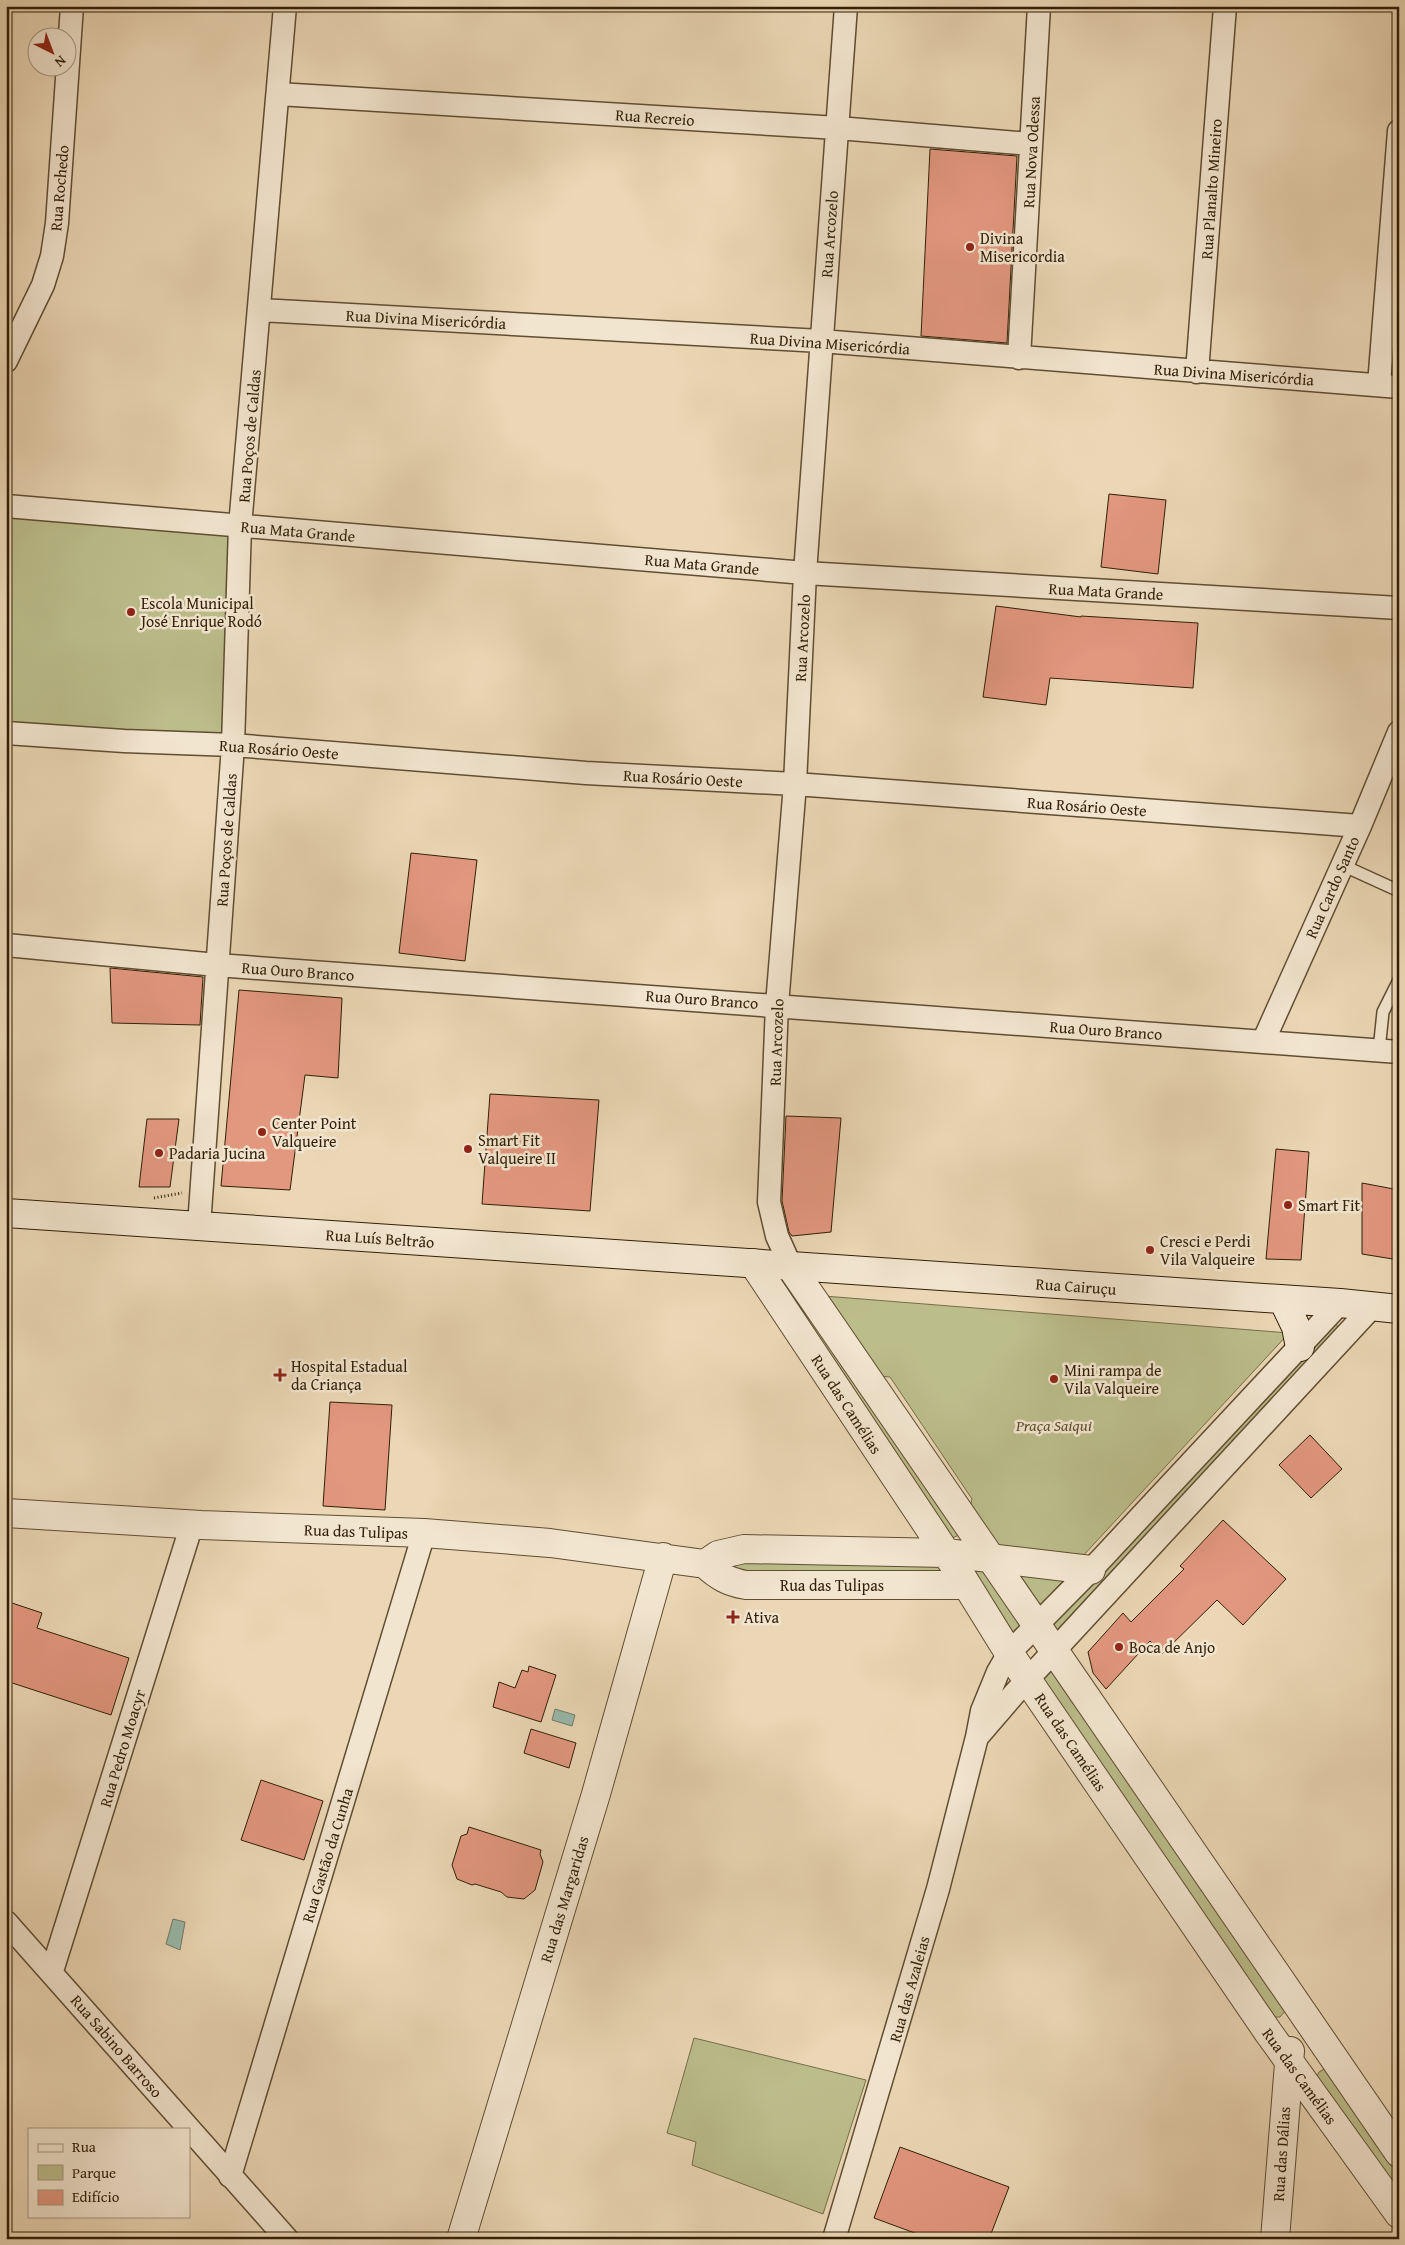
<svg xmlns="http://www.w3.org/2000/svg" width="1405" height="2245" font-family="'Gentium Book Plus',serif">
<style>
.green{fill:#bbbd8b;stroke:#766e48}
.water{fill:#98baab;stroke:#6f7c69}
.building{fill:#e2977f;stroke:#311f06}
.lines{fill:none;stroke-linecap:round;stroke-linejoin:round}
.service-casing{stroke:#604d32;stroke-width:14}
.minor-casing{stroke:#604d32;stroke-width:25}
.tertiary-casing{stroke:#604d32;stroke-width:30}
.secondary-casing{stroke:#311f06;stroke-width:30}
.path{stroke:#311f06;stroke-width:3;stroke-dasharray:1 2.5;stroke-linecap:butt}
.service{stroke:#f2e5cf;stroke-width:11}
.minor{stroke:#f2e5cf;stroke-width:22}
.tertiary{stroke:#f2e5cf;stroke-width:28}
.secondary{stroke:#f2e5cf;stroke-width:28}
.poi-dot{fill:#8f2418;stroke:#f2e5cf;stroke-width:2}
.labels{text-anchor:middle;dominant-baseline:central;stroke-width:5;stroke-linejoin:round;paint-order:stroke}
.street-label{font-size:16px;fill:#311f06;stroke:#f2e5cf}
.poi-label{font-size:16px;fill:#311f06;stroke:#f2e5cf;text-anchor:start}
.park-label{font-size:16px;font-style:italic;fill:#5a4e2e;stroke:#f2e5cf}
</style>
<rect width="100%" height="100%" fill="#ebd7b5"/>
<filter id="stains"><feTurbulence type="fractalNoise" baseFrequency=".004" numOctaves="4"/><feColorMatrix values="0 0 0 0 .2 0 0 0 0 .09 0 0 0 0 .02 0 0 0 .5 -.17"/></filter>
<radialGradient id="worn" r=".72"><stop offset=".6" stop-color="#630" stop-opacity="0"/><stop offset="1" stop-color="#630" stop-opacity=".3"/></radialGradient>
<!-- green -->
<path class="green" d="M6,507L240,526L233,745L6,731Z
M788,1284L959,1535L950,1539L784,1286Z
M824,1296L1289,1333L1081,1558L993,1547L969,1511L972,1499L890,1377L878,1376Z
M1335,1322L1338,1327L1057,1632L1051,1626Z
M729,1559L938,1561L950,1578L729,1573Z
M1009,1566L1061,1575L1063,1581L1040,1606L1034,1607Z
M982,1567L1024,1622L1016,1632L1009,1631L973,1574L977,1569Z
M1051,1670L1285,2011L1280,2017H1273L1039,1678Z
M694,2038L866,2080L823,2214L692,2165L696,2142L667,2133Z
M1326,2068L1399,2164V2200L1316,2078L1319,2072Z"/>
<!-- water -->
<path class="water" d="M555,1709L575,1715L572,1726L552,1720Z
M173,1919L185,1922L180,1950L166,1944Z"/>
<!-- building -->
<path class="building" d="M930,149L1017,156L1007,343L921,336Z
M1109,494L1166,500L1158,574L1101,567Z
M996,606L1081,617V616L1198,623L1193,688L1050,678L1046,705L983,697Z
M411,853L477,860L465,961L399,953Z
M110,968L203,977L200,1025L112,1023Z
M239,990L342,998L338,1078L305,1075L290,1190L221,1186Z
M490,1094L599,1100L590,1211L482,1204Z
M786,1116L841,1118L831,1232L792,1236L789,1232L782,1201Z
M147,1119H179L170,1187H139Z
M1276,1149L1309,1152L1301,1260L1266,1259Z
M1362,1183L1399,1190V1260L1362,1254Z
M330,1402L392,1405L385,1510L323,1506Z
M1310,1435L1342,1469L1311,1498L1279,1465Z
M1223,1520L1286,1579L1243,1625L1217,1600L1162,1654L1150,1641L1106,1689L1093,1673L1088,1652L1123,1613L1131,1622L1184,1569L1180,1566Z
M6,1601L42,1613L37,1628L129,1658L111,1715L6,1681Z
M529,1666L556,1675L541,1722L493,1707L499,1682L515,1688L522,1670L528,1672Z
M531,1729L576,1743L569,1768L524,1753Z
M261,1780L323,1801L304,1860L241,1840Z
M469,1827L541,1850L540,1854L543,1862L535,1890L524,1899L507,1897L501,1892L475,1884L472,1885L457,1879L452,1865L461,1836L467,1834Z
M900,2147L1009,2187L989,2239H931L874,2218Z"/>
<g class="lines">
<!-- service casing -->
<g class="service-casing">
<path id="service" d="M1342,865L1399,891
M1379,1050L1383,1012L1399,980"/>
</g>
<!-- minor casing -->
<g class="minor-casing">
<path id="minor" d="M278,94L838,128L1031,144
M260,310L821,341L1399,387
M1019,358L1039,6
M6,361L43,285L52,256L57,223L72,6
M1197,372L1225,6
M1379,385L1399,131
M6,506L805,573L1399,608
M6,733L124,741L233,745L586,773L795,784L1360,826
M6,945L217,965L1399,1052
M1263,1042L1360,826L1399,732
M199,1226L233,745L240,526L285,6
M791,1267L777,1236L769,1202L777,1005L795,784L805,573L846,6
M978,1736L1015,1693L1372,1307
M6,1922L287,2239
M52,1971L192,1524
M230,2176L424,1533
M834,2239L938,1889L977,1737L982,1711L998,1672L1009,1653L1091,1570L1340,1303"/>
</g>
<!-- tertiary casing -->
<g class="tertiary-casing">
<path id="tertiary" d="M753,1263L960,1574L1009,1653L1268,2032L1399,2214
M791,1267L1399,2153
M6,1513L201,1525L424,1533L550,1543L705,1564C718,1576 728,1582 746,1585H966
M705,1564L718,1555L744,1549L946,1553L1091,1570
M461,2239L596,1794L663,1557
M1275,2239L1290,2051"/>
</g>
<!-- secondary casing -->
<g class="secondary-casing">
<path id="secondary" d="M6,1213L1340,1303L1399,1309
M1283,1300L1296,1327L1300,1347"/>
</g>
<!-- path -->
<path class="path" d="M154,1198L182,1193"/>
<!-- service -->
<use href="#service" class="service"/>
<!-- minor -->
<use href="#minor" class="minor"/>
<!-- tertiary -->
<use href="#tertiary" class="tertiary"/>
<!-- secondary -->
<use href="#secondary" class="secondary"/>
</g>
<!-- markers -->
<g class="poi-dot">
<circle cx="970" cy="247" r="5"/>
<circle cx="131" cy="612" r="5"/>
<circle cx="262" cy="1132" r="5"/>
<circle cx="468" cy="1149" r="5"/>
<circle cx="159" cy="1153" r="5"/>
<circle cx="1288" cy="1205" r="5"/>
<circle cx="1150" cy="1250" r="5"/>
<path d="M277.5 1367.5h5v5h5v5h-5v5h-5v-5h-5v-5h5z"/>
<circle cx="1054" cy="1379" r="5"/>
<path d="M730.5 1609.5h5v5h5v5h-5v5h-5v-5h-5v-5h5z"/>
<circle cx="1119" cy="1647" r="5"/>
</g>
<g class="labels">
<!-- street labels -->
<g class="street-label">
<text transform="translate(655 117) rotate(4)">Rua Recreio</text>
<text transform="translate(1031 152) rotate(-87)">Rua Nova Odessa</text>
<text transform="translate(59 188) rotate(-85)">Rua Rochedo</text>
<text transform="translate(1211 189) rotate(-86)">Rua Planalto Mineiro</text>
<text transform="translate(829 234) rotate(-86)">Rua Arcozelo</text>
<text transform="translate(426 319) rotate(3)">Rua Divina Misericórdia</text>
<text transform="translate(830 343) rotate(4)">Rua Divina Misericórdia</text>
<text transform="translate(1234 374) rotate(4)">Rua Divina Misericórdia</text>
<text transform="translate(249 436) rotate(-85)">Rua Poços de Caldas</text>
<text transform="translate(298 531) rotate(5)">Rua Mata Grande</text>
<text transform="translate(702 564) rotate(5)">Rua Mata Grande</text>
<text transform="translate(1106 591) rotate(3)">Rua Mata Grande</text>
<text transform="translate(802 638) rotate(-87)">Rua Arcozelo</text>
<text transform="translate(279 749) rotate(4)">Rua Rosário Oeste</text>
<text transform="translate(683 778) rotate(3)">Rua Rosário Oeste</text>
<text transform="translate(1087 806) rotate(4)">Rua Rosário Oeste</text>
<text transform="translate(226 840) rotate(-86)">Rua Poços de Caldas</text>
<text transform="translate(1332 887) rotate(-66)">Rua Cardo Santo</text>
<text transform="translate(298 971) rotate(4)">Rua Ouro Branco</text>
<text transform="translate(702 999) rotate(4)">Rua Ouro Branco</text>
<text transform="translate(1106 1030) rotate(4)">Rua Ouro Branco</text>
<text transform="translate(776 1042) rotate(-88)">Rua Arcozelo</text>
<text transform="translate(380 1238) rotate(4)">Rua Luís Beltrão</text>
<text transform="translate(1076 1286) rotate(4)">Rua Cairuçu</text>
<text transform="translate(847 1404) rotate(57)">Rua das Camélias</text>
<text transform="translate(356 1531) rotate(2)">Rua das Tulipas</text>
<text x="832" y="1585">Rua das Tulipas</text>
<text transform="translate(1071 1742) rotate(56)">Rua das Camélias</text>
<text transform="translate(122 1748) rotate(-73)">Rua Pedro Moacyr</text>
<text transform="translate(327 1855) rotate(-73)">Rua Gastão da Cunha</text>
<text transform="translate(564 1899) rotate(-73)">Rua das Margaridas</text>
<text transform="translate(909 1989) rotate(-74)">Rua das Azaleias</text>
<text transform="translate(117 2046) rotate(49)">Rua Sabino Barroso</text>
<text transform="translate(1300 2076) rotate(54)">Rua das Camélias</text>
<text transform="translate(1281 2154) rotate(-86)">Rua das Dálias</text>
</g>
<!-- poi labels -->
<g class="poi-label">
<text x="980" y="238">Divina<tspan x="980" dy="18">Misericordia</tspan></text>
<text x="141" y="603">Escola Municipal<tspan x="141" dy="18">José Enrique Rodó</tspan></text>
<text x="272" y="1123">Center Point<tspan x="272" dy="18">Valqueire</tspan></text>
<text x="478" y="1140">Smart Fit<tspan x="478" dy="18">Valqueire II</tspan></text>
<text x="169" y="1153">Padaria Jucina</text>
<text x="1298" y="1205">Smart Fit</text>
<text x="1160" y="1241">Cresci e Perdi<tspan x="1160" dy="18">Vila Valqueire</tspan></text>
<text x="291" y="1366">Hospital Estadual<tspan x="291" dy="18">da Criança</tspan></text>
<text x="1064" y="1370">Mini rampa de<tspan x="1064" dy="18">Vila Valqueire</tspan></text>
<text x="744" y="1617">Ativa</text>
<text x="1129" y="1647">Boca de Anjo</text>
</g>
<!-- park labels -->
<g class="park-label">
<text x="1054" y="1425">Praça Saiqui</text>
</g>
</g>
<!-- margin -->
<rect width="1405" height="2245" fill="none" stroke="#ebd7b5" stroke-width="25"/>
<rect x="8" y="8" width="1390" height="2230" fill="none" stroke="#311f06" stroke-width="2.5"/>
<rect x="12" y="12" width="1380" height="2220" fill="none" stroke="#311f06"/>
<!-- legend -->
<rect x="28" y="2128" width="162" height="90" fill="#f2e5cf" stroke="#a5967f"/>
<rect x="38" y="2144" width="25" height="8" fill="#f2e5cf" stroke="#a5967f"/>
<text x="72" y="2152" font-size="15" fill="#311f06">Rua</text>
<rect x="38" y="2165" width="25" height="15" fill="#bbbd8b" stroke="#a5967f"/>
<text x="72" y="2178" font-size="15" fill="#311f06">Parque</text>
<rect x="38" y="2190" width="25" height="15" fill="#e2977f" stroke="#a5967f"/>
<text x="72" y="2202" font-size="15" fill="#311f06">Edifício</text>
<!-- north arrow -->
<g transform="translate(52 52) rotate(138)"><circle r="24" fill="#f2e5cf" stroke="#a5967f"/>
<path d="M0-4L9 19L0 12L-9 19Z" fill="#8f2418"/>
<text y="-8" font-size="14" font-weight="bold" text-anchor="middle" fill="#311f06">N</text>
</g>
<rect width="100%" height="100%" filter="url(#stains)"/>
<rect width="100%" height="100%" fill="url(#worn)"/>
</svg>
